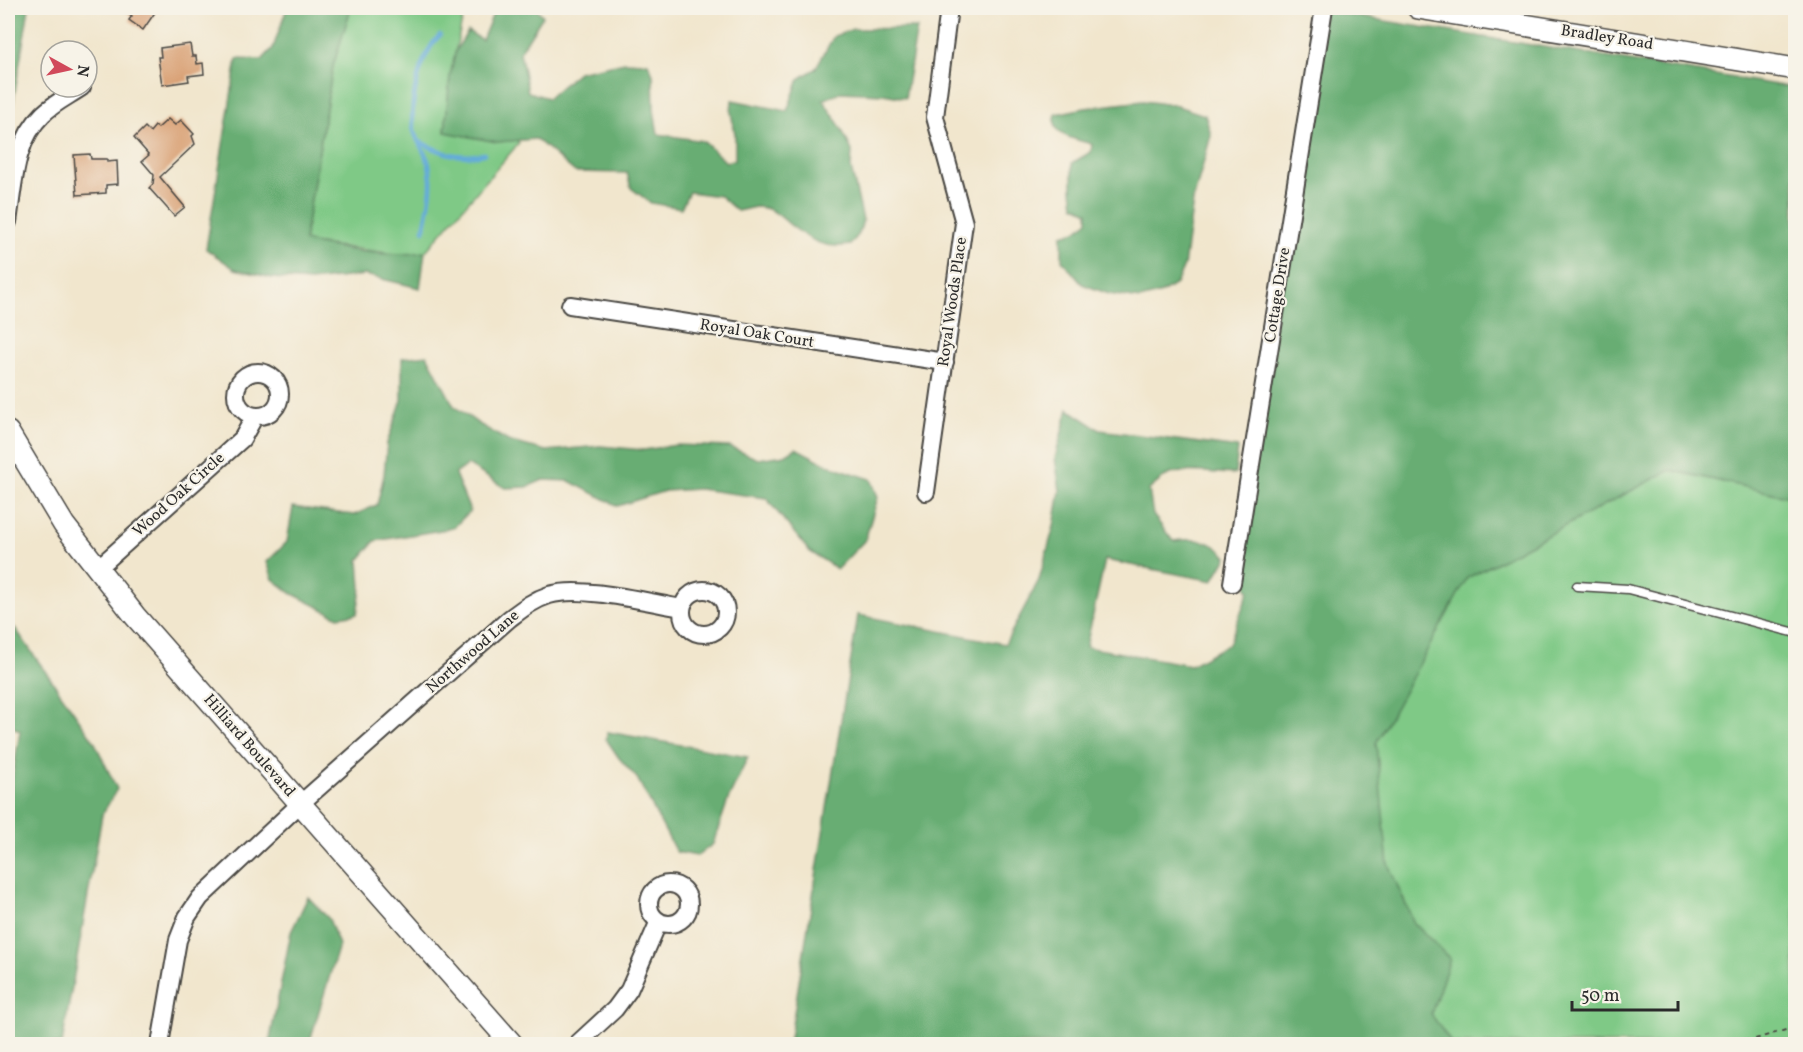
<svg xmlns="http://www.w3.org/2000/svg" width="1803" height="1052" font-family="Vollkorn,serif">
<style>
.green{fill:#7fc986;stroke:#557a58;stroke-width:1.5}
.forest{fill:#67ad73;stroke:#496c4f;stroke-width:1.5}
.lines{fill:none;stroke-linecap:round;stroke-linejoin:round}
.stream{stroke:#64abda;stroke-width:4.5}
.building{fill:#d89e71}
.service-casing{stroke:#494743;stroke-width:11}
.minor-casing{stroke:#494743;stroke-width:20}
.tertiary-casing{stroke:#494743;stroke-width:24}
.path{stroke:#494743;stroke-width:2;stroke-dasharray:4.5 4.5;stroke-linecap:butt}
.service{stroke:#fff;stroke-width:8}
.minor{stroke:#fff;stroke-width:16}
.tertiary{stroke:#fff;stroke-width:21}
.labels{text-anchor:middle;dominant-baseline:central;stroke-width:4.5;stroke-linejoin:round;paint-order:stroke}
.street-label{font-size:16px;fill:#2b2b2b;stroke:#f7f3e8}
</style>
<rect width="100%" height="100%" fill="#f7f3e8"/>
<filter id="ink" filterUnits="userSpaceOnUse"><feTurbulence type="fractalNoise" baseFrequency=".0167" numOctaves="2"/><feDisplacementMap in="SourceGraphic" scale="12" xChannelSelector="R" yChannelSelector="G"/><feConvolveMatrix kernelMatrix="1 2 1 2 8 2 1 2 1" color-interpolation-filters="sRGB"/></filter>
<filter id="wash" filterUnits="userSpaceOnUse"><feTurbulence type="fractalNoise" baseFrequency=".008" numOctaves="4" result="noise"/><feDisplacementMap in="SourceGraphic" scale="24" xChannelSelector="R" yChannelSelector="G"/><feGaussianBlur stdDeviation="1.35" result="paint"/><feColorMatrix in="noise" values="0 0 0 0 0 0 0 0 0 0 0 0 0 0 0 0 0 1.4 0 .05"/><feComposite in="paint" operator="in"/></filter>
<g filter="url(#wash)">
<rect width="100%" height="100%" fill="#f1e6cd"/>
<!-- green -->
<path class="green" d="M351,8H452L464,12L450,76L445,132L497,142L517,140L519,143L425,252L404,255L304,242L333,66Z
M1670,470L1795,498V1044H1127L1361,769L1467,578Z"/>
<!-- forest -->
<path class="forest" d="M8,8H29L8,133Z
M287,8H351L333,66L304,241C342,249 386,258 425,252L420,288L365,275L310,281L272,278L235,269L206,249L237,59L262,60L273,48Z
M498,8H536L543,16L520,52L528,92L548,98L578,72L625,62L648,63L653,74L654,110L658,134L703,141L726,162L735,160V134L731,112L732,100L787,111L799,79L815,69L834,36L853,29L917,28L905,98L883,94L841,92L823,100L840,126L852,151L851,168L863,220L859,234L850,245C826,249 812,242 793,227C781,218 774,207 756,207C750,208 743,210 737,211L720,196L689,192L681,208L651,203L631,188L627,173L575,172L536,139L497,142L445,132L450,76L456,50L468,31L482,40L495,9Z
M1324,11L1795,88V498L1670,470L1467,578L1376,743L1388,864L1414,923L1450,959L1431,1014L1452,1044H789L858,615L1005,644L1039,580L1054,526L1060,491L1055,458L1068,409L1100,430L1238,448L1235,474C1214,474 1188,468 1168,475C1162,478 1155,485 1149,490L1153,515L1173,541C1194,538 1214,539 1227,557L1213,581L1105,560L1086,647L1191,665L1229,644L1249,591L1235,566Z
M1143,101L1174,105L1205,115L1211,135L1193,201L1184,266L1176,284L1162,293L1140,299L1109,294L1082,284L1062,260V235L1076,231L1088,221V212L1074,205L1072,190V163L1091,152L1092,144C1076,139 1049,137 1056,114L1085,108Z
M427,355L454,406L479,424L508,441L546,451L600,446L644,450L676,445L730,447L758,459L785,455L796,448L828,465L871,479L878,497L865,540L837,569L809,551L766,498L699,489L665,491L618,506L569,481L543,480L527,487L505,488L468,465L455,474L470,511L453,528L375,541L359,560L361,588L357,614L338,617L291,593L273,579L267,562L287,542L293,507L354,515L377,505L384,475L387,443L402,400V358Z
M8,627L15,628L94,741L117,789L102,815L62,1044H8V987L11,968L8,904V804L20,731L8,724Z
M608,732L748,757L728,800L713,844L697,856L676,852L637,778L619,758L606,739Z
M308,897L329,919L339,945L309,1044H269L291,932Z"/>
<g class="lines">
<!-- stream -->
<path class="stream" d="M418,141C442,153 456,159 484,154
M424,230C427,214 432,196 431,179C430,174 430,166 428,161C424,149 415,139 413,127C410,99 420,55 440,35"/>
</g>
<g id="blocks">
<!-- building -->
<path class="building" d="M121,8H158L143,30L129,20L132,16Z
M190,44L192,56H196L197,64L203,63L204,74L188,76L189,81L162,85L158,57H161L160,48Z
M168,119L175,125L181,120L194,134L192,136L195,144L160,177L185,207L174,216L149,188L153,184L154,175L142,161L149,155L134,138L145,127L150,132L155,126L158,128Z
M90,154L91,159H107V162L117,161L118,184L106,185V193L77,195L74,155Z"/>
</g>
</g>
<g filter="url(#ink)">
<use href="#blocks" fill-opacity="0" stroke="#494743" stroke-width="1.5"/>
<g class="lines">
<!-- service casing -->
<g class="service-casing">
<path id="service" d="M1577,586L1628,589L1796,633"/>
</g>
<!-- minor casing -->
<g class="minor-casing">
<path id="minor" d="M8,222C14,184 14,142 43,114C54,103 69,96 82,87
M570,305L945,362
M236 394a22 22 0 1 1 44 0a22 22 0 1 1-44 0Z
M926,492L964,223L935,117L949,8
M97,569L242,439L255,416
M1232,583L1324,8
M682 612a22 22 0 1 1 44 0a22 22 0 1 1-44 0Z
M649 904a20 20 0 1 1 40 0a20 20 0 1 1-40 0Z
M160,1044L178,940L187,917L200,898L300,804L509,619C521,610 533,600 549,595C582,585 646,602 682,608
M577,1044L615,1009L629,990L659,921"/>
</g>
<!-- tertiary casing -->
<g class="tertiary-casing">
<path id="tertiary" d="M1418,8L1796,69
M8,432L64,525L135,616L512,1044"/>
</g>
<!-- path -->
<path class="path" d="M1738,1044L1796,1027"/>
<!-- service -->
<use href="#service" class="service"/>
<!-- minor -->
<use href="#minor" class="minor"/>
<!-- tertiary -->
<use href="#tertiary" class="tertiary"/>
</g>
</g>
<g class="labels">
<!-- street labels -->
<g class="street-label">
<text transform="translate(1607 38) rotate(9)">Bradley Road</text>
<text transform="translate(1278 295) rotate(-81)">Cottage Drive</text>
<text transform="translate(953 302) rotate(-82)">Royal Woods Place</text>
<text transform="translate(757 334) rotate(9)">Royal Oak Court</text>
<text transform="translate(179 495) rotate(-42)">Wood Oak Circle</text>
<text transform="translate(473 652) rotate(-41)">Northwood Lane</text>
<text transform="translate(249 746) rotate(49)">Hilliard Boulevard</text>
</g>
</g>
<!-- margin -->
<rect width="1803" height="1052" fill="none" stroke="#f7f3e8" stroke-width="30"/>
<!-- north arrow -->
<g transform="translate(69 69) rotate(98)"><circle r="28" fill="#f7f3e8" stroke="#a5a39c" stroke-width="1.5"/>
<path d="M0-4.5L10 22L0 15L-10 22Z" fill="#d1495b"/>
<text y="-9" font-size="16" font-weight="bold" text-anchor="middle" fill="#2b2b2b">N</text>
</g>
<!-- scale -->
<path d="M1572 1001v9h106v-9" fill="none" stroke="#2b2b2b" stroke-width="3"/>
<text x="1581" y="1001" font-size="18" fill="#2b2b2b" stroke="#f7f3e8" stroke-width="4.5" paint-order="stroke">50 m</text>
</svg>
